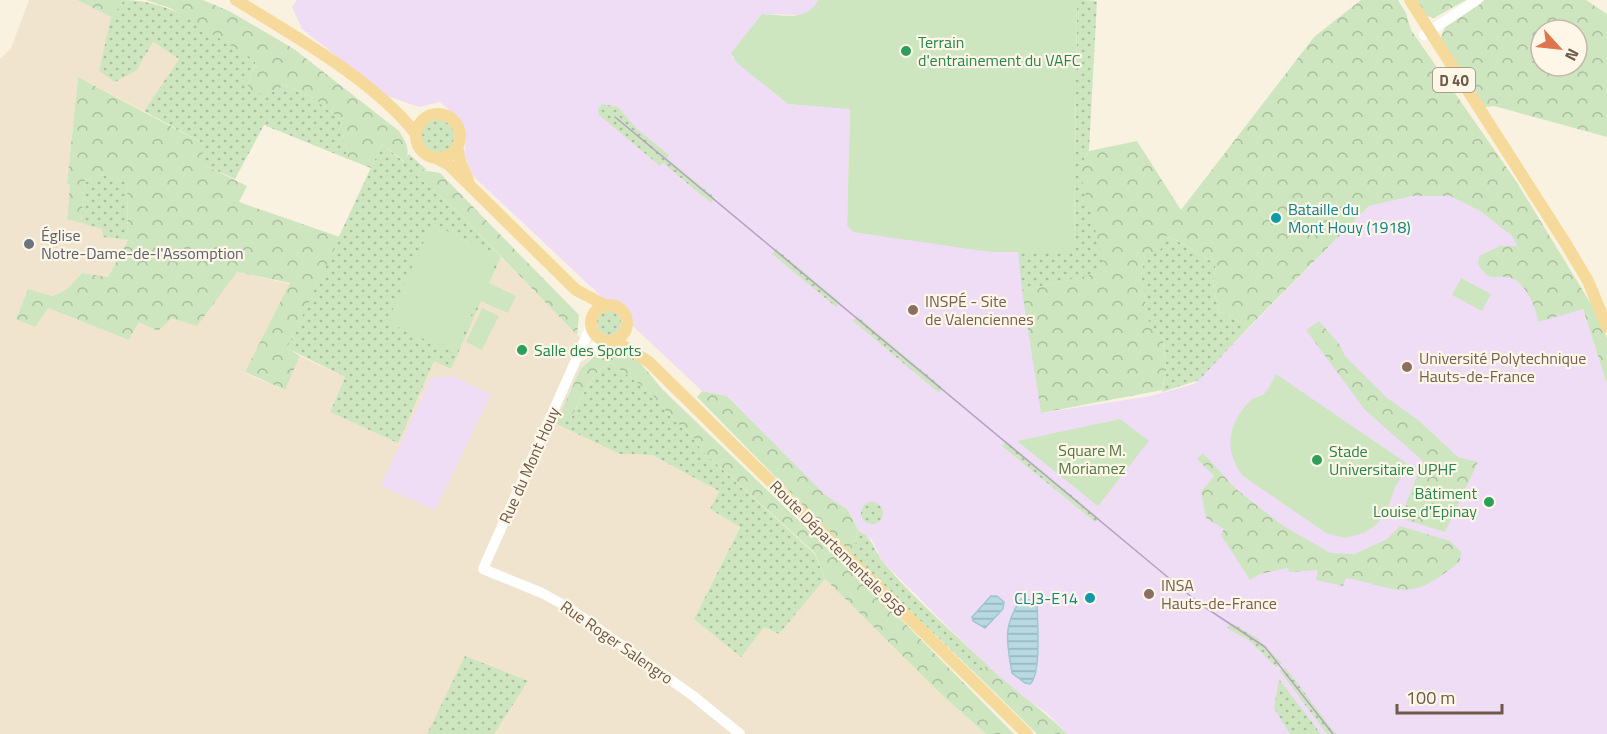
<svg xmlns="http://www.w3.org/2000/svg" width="1607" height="734" font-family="'Titillium Web',sans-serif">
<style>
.residential{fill:#f1e4cf}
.education{fill:#efddf6}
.grass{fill:url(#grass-dots)}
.forest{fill:url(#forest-crowns);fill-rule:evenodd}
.park{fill:#cde6c0}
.water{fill:url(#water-rules);stroke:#9dc8d3;stroke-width:1.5}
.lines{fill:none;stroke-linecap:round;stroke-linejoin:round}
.minor{stroke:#fff;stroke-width:10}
.major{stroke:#f6da9c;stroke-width:12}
.tram{stroke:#b5a1c2;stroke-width:1.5}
.leisure-dot{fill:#2e9e5b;stroke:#fef6e6;stroke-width:2}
.culture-dot{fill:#0f9aa8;stroke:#fef6e6;stroke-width:2}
.worship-dot{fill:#6b7280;stroke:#fef6e6;stroke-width:2}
.education-dot{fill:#8d6e63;stroke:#fef6e6;stroke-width:2}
.labels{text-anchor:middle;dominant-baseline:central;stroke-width:4.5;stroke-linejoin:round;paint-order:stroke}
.shield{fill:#fef6e6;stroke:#9a8878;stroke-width:1.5}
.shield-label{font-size:15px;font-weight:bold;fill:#6f5949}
.leisure-label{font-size:16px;fill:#27864d;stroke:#fef6e6;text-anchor:start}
.culture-label{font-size:16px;fill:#0d838f;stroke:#fef6e6;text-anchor:start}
.worship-label{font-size:16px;fill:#5b616d;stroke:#fef6e6;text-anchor:start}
.education-label{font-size:16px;fill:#785e54;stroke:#fef6e6;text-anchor:start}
.park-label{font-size:16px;fill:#527a45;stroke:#fef6e6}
.street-label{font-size:16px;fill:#6f5949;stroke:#fef6e6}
</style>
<defs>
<pattern id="grass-dots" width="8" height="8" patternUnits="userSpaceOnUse" patternTransform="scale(1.5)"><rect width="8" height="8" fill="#cde6c0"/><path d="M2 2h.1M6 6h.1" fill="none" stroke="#abbd9e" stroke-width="1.8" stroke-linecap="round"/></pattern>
<pattern id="forest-crowns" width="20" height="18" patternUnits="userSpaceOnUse" patternTransform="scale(1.5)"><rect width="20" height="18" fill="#cde6c0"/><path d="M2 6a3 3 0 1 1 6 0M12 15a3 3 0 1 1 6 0" fill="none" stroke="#abbd9e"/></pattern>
<pattern id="water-rules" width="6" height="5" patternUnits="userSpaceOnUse" patternTransform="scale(1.5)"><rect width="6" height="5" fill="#b7d9e2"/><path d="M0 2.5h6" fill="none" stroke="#99b3b9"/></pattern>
</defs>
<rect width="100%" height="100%" fill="#faf2e0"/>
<!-- residential -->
<path class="residential" d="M29,0H77L111,17L100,71L137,70L153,42L179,59L144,111L78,77L67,183H70L67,218L103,229V237L128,240L108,277L82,273L67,289L53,296L28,289L16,319L48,308L129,340L139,322L172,318L227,284L237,272L291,284L245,373L284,390L300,356L345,377L330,412L434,360L451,368L501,257L595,353L581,368L556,424L620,454L652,455L719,491L710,509L740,526L694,619L764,627L779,634L825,579L943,696L986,734H0V59L11,48Z"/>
<!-- education -->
<path class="education" d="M297,0H818L814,9L805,15L762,14L732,57L788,104L850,108L847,224L990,252H1018L1042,413L1151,396L1194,384L1369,206L1413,196H1450L1480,211L1512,236L1583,309L1607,384V734H1067L1047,713L1010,688L935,614L882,561L872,540L859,531L847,509L825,496L727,396L702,391L473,176L464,154L466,138L457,117L440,102L419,107L387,96L302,29L292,7Z
M453,376L491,394L435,510L381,486L431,378Z"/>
<!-- grass -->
<path class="grass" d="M124,0C174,0 216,34 256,61L247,84L267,95L283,85L309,95L340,119L348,159L264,125L235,179L199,163L204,144L144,111L179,59L153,42L137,70L115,82L99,71L111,17Z
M1077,0L1097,1L1089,150L1080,169L1107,271L1022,291L1018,252H1074Z
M602,104L618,107L637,129L669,155L667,158L715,198L711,203L663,163L660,166L599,115L598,109Z
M421 136a17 17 0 1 1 34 0a17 17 0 1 1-34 0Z
M382,144L404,162L409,154L427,170H422L417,176L456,210L501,257L451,369L434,361L398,443L330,412L345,377L287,348Z
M103,175L127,182L128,240L103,237L102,229L81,223L85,180Z
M1163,236L1173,238L1216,264L1213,285L1219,312L1250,326L1199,380L1162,392L1166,371L1163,338L1149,325L1141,276L1145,255Z
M776,249L840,302L836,307L772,254Z
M597 323a12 12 0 1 1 24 0a12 12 0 1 1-24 0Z
M857,316L943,388L939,393L853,321Z
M611,363L649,391L671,417L694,438L701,450L815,554L825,579L779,634L764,627L741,657L694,619L740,527L710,509L719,491L652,455L620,454L556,424L560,414L571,418C580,402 593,368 611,363Z
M1006,441L1099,518L1095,522L1002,446Z
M861 513a11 11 0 1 1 22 0a11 11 0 1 1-22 0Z
M859,531C874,538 874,552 884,563C915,600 953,632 987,665L977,675L849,552L857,541L856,534Z
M1232,623L1257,638L1282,663L1276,667L1250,641L1227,628Z
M465,656L528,681L494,734H427Z
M1285,667L1336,734H1327L1323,729L1280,671Z
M1279,679L1321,734H1290L1274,708Z"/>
<!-- forest -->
<path class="forest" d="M77,0H124L111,17Z
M146,0H203L229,11L294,49L399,131C406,142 411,150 405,162L382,144L371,168L348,159L340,119L309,95L283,85L267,95L253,92L247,84L256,61L170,8Z
M1361,0H1398L1406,13L1411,30L1516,181L1596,312L1607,338V384L1583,309L1560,316L1555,309L1559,316L1538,322C1537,309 1525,282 1511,278C1492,273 1491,285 1478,264L1479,256L1500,246H1517L1522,254L1512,236L1480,211L1450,196H1413L1369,206L1250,326L1219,312L1213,285L1216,264L1173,238L1164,236L1161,249L1145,255L1141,276L1149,324L1163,338L1166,371L1162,390L1041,413L1022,291L1106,271L1079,169L1089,151L1137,141L1181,210L1314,37Z
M1414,0H1466L1434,18L1423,15Z
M1485,0H1586L1607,14V137L1494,106L1484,107L1440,39L1445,27ZM1541,30H1577V66H1541Z
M78,77L204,144L200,163L247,186L239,202L340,237L287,348L300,356L285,390L245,372L290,283L237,272L197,326L172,318L158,331L139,322L129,340L48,308L35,327L16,319L28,289L53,296L67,289L82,273L108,277L128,240L127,182L103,175L85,180L81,223L67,219L70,184H67Z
M422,170L440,173L579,315L577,335L456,210L417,176Z
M1319,321L1340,345L1345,356L1386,397L1418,420L1458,457L1478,462L1445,532L1403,519L1407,501L1423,461L1365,410L1306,330Z
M605,347C633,350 646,369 662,389L892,610L1014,734H986L943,696L825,579L815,553L701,450L694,438L671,417L649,391L611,363C592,368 580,403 570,419L560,414L581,368Z
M702,391L727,396L825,495L847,509L859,531L856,534L857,541L849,552L697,397Z
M1203,453L1236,489L1282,525L1330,553L1355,554L1387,539L1400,526L1450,541L1461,552L1460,561C1410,604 1401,589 1346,578L1343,586L1316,580L1318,570L1289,572L1288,568L1260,574L1250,580L1221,535L1224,529L1206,518L1201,492L1214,476L1197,459Z
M987,665C1012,690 1042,708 1067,734H1037L977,675Z"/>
<!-- park -->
<path class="park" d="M818,0H1097L1077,1L1074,252H990L853,232L847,225L850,109L788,104L737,63L731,53L762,14C783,15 808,22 818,0Z
M432,224L499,255L487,282L516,296L508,313L478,300L454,353L387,322Z
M1461,278L1491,294L1482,311L1452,295Z
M482,308L499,316L482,350L466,342Z
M1276,374L1409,465L1395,487L1387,511L1377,524L1364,533L1345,538L1326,533L1243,476C1223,451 1228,422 1251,400C1255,397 1260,397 1264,394C1269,389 1273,379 1276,374Z
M1120,419L1149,441L1098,506L1017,441Z"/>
<!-- water -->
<path class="water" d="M991,596H997L1004,602L1003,609L985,628L973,621L972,617Z
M1021,599L1037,601C1037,618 1042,674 1030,684L1025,683L1012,673C1007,642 1002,627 1021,599Z"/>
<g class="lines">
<!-- minor -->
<path class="minor" d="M1424,35L1477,0
M591,326L483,569L542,593L569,608L692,695L740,734
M581,356L607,340"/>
<!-- major -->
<path class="major" d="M236,0C293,35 375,81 416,134
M1410,0L1566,244L1588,281L1607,327
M416 136a22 22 0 1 1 44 0a22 22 0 1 1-44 0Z
M457,146L460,161L468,180
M436,158L449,165L576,290L605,305
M591 323a18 18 0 1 1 36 0a18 18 0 1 1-36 0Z
M614,340L649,362L1027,734"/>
<!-- tram -->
<path class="tram" d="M615,117L1200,604L1265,647L1333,734"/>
</g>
<!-- markers -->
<g class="leisure-dot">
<circle cx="906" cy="51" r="6"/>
<circle cx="522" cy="350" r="6"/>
<circle cx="1317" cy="460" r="6"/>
<circle cx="1489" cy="502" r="6"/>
</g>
<g class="culture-dot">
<circle cx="1276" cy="218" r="6"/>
<circle cx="1090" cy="598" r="6"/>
</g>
<circle class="worship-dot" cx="29" cy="244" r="6"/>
<g class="education-dot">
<circle cx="913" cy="310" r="6"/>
<circle cx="1407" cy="367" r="6"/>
<circle cx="1149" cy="594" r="6"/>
</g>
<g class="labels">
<!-- shield labels -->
<rect class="shield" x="1433" y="68" width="42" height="24" rx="4.5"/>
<g class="shield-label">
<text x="1454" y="80">D 40</text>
</g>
<!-- leisure labels -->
<g class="leisure-label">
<text x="918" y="42">Terrain<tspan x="918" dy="18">d'entrainement du VAFC</tspan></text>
<text x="534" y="350">Salle des Sports</text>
<text x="1329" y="451">Stade<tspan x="1329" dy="18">Universitaire UPHF</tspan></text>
<text x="1477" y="493" text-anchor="end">Bâtiment<tspan x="1477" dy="18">Louise d'Epinay</tspan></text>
</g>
<!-- culture labels -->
<g class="culture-label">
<text x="1288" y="209">Bataille du<tspan x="1288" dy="18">Mont Houy (1918)</tspan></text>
<text x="1078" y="598" text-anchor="end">CLJ3-E14</text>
</g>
<!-- worship labels -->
<g class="worship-label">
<text x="41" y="235">Église<tspan x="41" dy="18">Notre-Dame-de-l'Assomption</tspan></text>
</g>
<!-- education labels -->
<g class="education-label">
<text x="925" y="301">INSPÉ - Site<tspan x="925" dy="18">de Valenciennes</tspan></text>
<text x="1419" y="358">Université Polytechnique<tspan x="1419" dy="18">Hauts-de-France</tspan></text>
<text x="1161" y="585">INSA<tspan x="1161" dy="18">Hauts-de-France</tspan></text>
</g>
<!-- park labels -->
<g class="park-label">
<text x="1092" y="450">Square M.<tspan x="1092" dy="18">Moriamez</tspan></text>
</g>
<!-- street labels -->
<g class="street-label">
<text transform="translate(529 465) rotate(-66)">Rue du Mont Houy</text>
<text transform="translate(838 548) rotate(45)">Route Départementale 958</text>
<text transform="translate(617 642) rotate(35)">Rue Roger Salengro</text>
</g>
</g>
<!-- north arrow -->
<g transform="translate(1559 48) rotate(117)"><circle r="28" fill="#fef6e6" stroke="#c5b7a7" stroke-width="1.5"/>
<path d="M0-4.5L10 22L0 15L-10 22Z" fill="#de754c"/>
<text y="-9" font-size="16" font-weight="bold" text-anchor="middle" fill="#6f5949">N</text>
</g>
<!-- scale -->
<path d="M1397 704v9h105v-9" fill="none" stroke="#6f5949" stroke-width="3"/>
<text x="1406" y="704" font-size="18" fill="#6f5949" stroke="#fef6e6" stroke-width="4.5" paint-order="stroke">100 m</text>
</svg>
